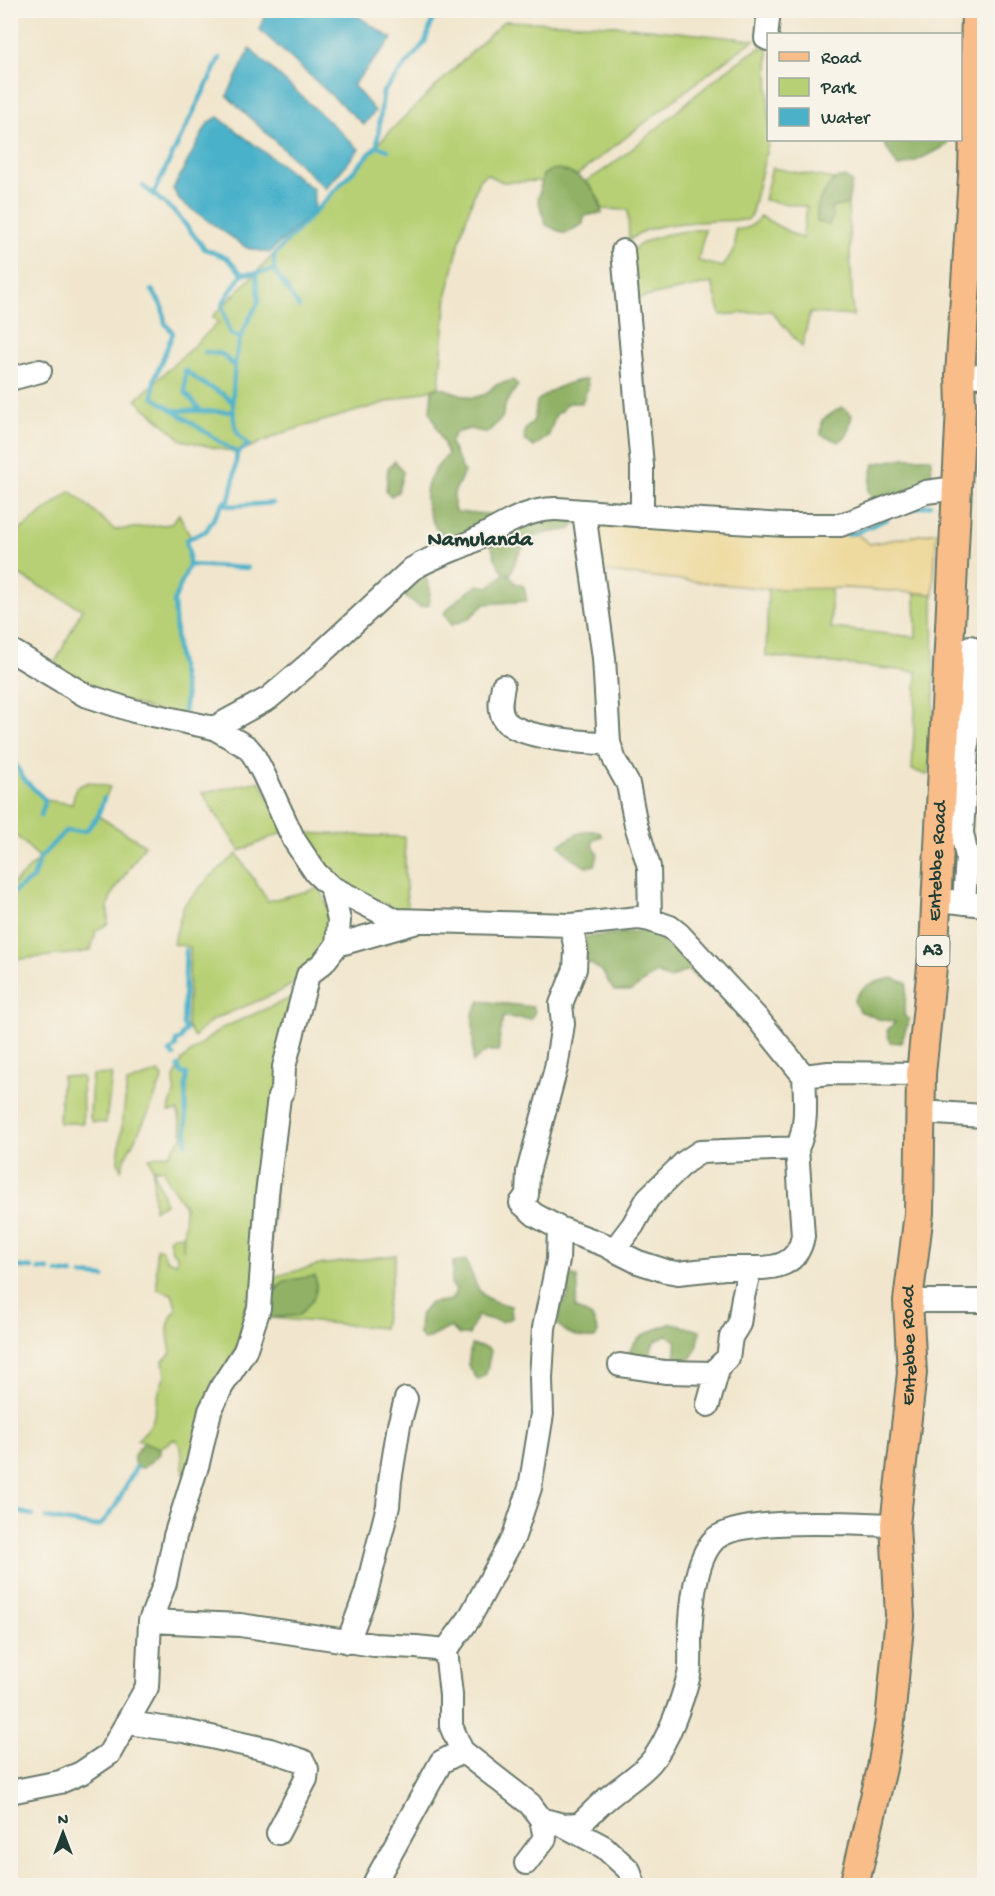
<svg xmlns="http://www.w3.org/2000/svg" width="995" height="1896" font-family="'Gochi Hand',sans-serif">
<style>
.green{fill:#b7d075;stroke:#6b8654;stroke-width:1.5}
.forest{fill:#91b266;stroke:#58784d;stroke-width:1.5}
.sand{fill:#eeda9e;stroke:#868c69;stroke-width:1.5}
.water{fill:#4ab1c9;stroke:#34777e;stroke-width:1.5}
.lines{fill:none;stroke-linecap:round;stroke-linejoin:round}
.stream{stroke:#4ab1c9;stroke-width:4.5}
.minor-casing{stroke:#68786a;stroke-width:26}
.major-casing{stroke:#68786a;stroke-width:32}
.minor{stroke:#fff;stroke-width:22}
.major{stroke:#f8bd89;stroke-width:28}
.labels{text-anchor:middle;dominant-baseline:central;stroke-width:4.5;stroke-linejoin:round;paint-order:stroke}
.shield{fill:#f7f3e8;stroke:#60746a;stroke-width:1.5}
.shield-label{font-size:18px;font-weight:bold;fill:#1f3d34}
.street-label{font-size:20px;fill:#1f3d34;stroke:#f7f3e8}
.quarter-label{font-size:22px;font-weight:bold;fill:#1f3d34;stroke:#f7f3e8}
</style>
<rect width="100%" height="100%" fill="#f7f3e8"/>
<filter id="ink" filterUnits="userSpaceOnUse"><feTurbulence type="fractalNoise" baseFrequency=".0167" numOctaves="2"/><feDisplacementMap in="SourceGraphic" scale="12" xChannelSelector="R" yChannelSelector="G"/><feConvolveMatrix kernelMatrix="1 2 1 2 8 2 1 2 1" color-interpolation-filters="sRGB"/></filter>
<filter id="wash" filterUnits="userSpaceOnUse"><feTurbulence type="fractalNoise" baseFrequency=".008" numOctaves="4" result="noise"/><feDisplacementMap in="SourceGraphic" scale="24" xChannelSelector="R" yChannelSelector="G"/><feGaussianBlur stdDeviation="1.35" result="paint"/><feColorMatrix in="noise" values="0 0 0 0 0 0 0 0 0 0 0 0 0 0 0 0 0 1.4 0 .05"/><feComposite in="paint" operator="in"/></filter>
<g filter="url(#wash)">
<rect width="100%" height="100%" fill="#f1e6cd"/>
<!-- green -->
<path class="green" d="M504,21L610,25L754,40L723,62L576,176C565,170 554,169 543,175L542,181L503,182L486,174L479,180L463,228L447,294L439,387L285,432L237,453L182,440L136,400L219,322L212,317L256,273L399,122Z
M761,47H768L769,140L751,216L747,220C720,221 663,221 640,233C636,234 632,239 629,241L628,210L602,209L600,201L586,181C605,171 621,158 638,144C679,111 716,74 761,47Z
M772,168L834,179L821,197L830,208L848,204L853,316L810,313L802,347L771,311L721,315L712,283L634,299L633,249C657,233 678,232 705,229L698,261L723,267L735,248V229C745,231 755,225 760,216L802,239L807,207L764,200Z
M71,491L115,530L171,524L179,514L191,538L186,540L189,553V565L174,601L177,649L186,697L184,720L89,689L54,665L82,609L11,571L10,544L20,530Z
M831,588V628L916,637L915,593L933,594L934,703L929,771L927,775L912,770L917,672L766,656L768,589Z
M16,765L23,778L45,800L72,804L76,787L89,782L110,787L98,816L145,845L112,894L108,906V924L96,930L91,950L79,953L11,960V884L14,883L40,858L11,831V768Z
M260,781L286,831L240,851L202,793Z
M300,833L405,837V874L408,915L355,890L323,870Z
M237,854L268,901L320,888L332,917L331,943L298,981L279,992L212,1020L194,1037L187,1025L190,947L173,944L184,905L210,877Z
M293,997L268,1270L184,1476L181,1447L175,1439L160,1448L137,1440C142,1435 150,1428 152,1422C157,1406 157,1390 165,1376L163,1361L171,1353C168,1335 164,1323 177,1309L172,1294L157,1289L156,1248L161,1249L167,1260L176,1263L177,1255L172,1251L169,1239L173,1236L183,1235V1250L185,1206L168,1182L164,1169H153L163,1195L165,1204L154,1210L153,1168L149,1158L169,1154L183,1136L178,1111L168,1112L175,1091L174,1078L182,1060L220,1029Z
M159,1072L163,1077L150,1110L125,1158L121,1170L118,1161L127,1083Z
M112,1074L106,1123L92,1122L90,1117L92,1075Z
M62,1076L82,1077L83,1123H59Z
M396,1255L383,1328L271,1318L299,1315L284,1281L274,1290L276,1276L319,1265Z"/>
<!-- forest -->
<path class="forest" d="M882,140H947V145L914,162L898,167Z
M559,169C584,177 597,186 602,213L584,216L583,224L565,234L546,225L538,199L543,175L551,170Z
M845,177L852,182L848,204L830,208L833,217L829,225L817,222C815,202 822,195 834,179Z
M587,379L588,386L582,403H567L562,411L556,414L549,435L534,447L524,440L525,430L534,420L537,401C552,389 568,381 587,379Z
M513,380L518,385L506,403L502,418L487,433L470,429L455,433L450,443L464,472L454,493V509L458,512L489,514L492,525L455,546C449,540 440,533 435,526C418,498 426,476 448,454L430,412L432,390L439,387L472,398L486,394L495,385Z
M842,407L852,415L847,435L839,442L821,435L822,420Z
M904,458H931L932,481L877,510L868,490L874,464Z
M395,461L403,472L398,492L391,496L386,491L388,468Z
M563,512L575,524L570,530C531,534 524,536 511,573L506,574L510,575L515,583L524,586L527,601L485,604L468,619L451,625L444,613L457,600L478,585L489,587L504,574L495,558L491,545L517,528Z
M425,576L430,589L429,605L420,607L406,597L405,583L412,578Z
M587,831H598L602,836L594,839L592,844L598,854L595,865L586,867L573,859L559,845L577,834Z
M651,930L665,934L694,967L707,972L712,985H706L687,970L670,979L656,973L631,991H614L602,971L582,958L580,949L586,937Z
M892,978L907,983L904,1015L909,1020L901,1043L890,1042L887,1031L895,1022L879,1019L859,1011L854,1001C862,984 874,982 892,978Z
M480,1001L533,1007L535,1011L531,1019L503,1017L499,1041V1051H487L473,1062V1013Z
M466,1260C479,1290 476,1299 511,1306L512,1318L501,1322L477,1316L469,1335H459L451,1327L424,1340L419,1335L420,1315L430,1303L451,1300L456,1291L451,1283L453,1262Z
M563,1273L577,1277L578,1289L575,1308L592,1317L598,1332L595,1338C580,1339 567,1335 558,1324L560,1308L569,1294Z
M315,1276C320,1294 312,1302 299,1315L271,1318L259,1308L284,1281Z
M672,1323L700,1331L698,1345L686,1367L668,1366L676,1354V1341L667,1335L654,1342L649,1356L641,1364L627,1360C633,1334 650,1332 672,1323Z
M471,1345L486,1347L491,1351L486,1374L478,1380L468,1365Z
M144,1443L160,1448V1454L143,1468L136,1467C130,1456 136,1451 144,1443Z"/>
<!-- sand -->
<path class="sand" d="M594,521L836,535L855,533L870,544L937,532L933,594L846,588L768,589L598,571Z"/>
<!-- water -->
<path class="water" d="M267,11H350L392,39L353,85L375,111L364,125L259,29Z
M250,49L359,149L326,189L227,96Z
M218,117L313,189L315,210L269,253L247,248L180,201L173,189L208,123Z"/>
<g class="lines">
<!-- stream -->
<path class="stream" d="M377,146L383,92L425,42L436,10
M143,186L175,212L205,249L227,258L242,274L256,273L259,302C252,314 244,326 240,339C234,358 228,419 239,435C242,439 246,442 249,445L237,453L234,478L229,500L223,503L206,531L186,540L189,553V565L174,601L177,649L186,697L184,712
M153,194L220,58
M274,270L299,307
M256,273L274,270V255L377,146L388,150
M152,290L162,306L165,323L173,333L154,380L153,397L237,453
M240,337L230,334L222,304L242,274
M205,352L222,354L235,367
M185,370L202,383L223,394L232,402
M185,370V392L201,411
M174,410L234,412
M223,503L229,506L273,503
M911,509L930,505
M847,534L855,533L887,519
M189,565L248,568
M10,739L12,758L23,778L45,800L41,816
M272,765L295,816
M10,895L33,878L40,858L65,831H86L98,816L104,798
M174,1056L170,1052L176,1046V1041L181,1039L182,1035L186,1030L183,1025L186,950
M178,1066L181,1073L187,1074C183,1097 188,1120 186,1144
M10,1266L32,1268
M39,1269L49,1270
M57,1272L72,1274
M82,1275L104,1277
M10,1510L33,1515
M46,1518L92,1526L101,1525L116,1505L136,1467"/>
</g>
</g>
<g filter="url(#ink)">
<g class="lines">
<!-- minor casing -->
<g class="minor-casing">
<path id="minor" d="M768,39L766,38L769,10
M623,251L642,466V516
M960,375L984,376
M10,379L40,371
M584,512L604,658L609,743L615,761L628,784L636,825L649,867L650,920
M10,650L85,695L134,711L214,728L247,747L253,754L264,775L294,840L316,873L331,887L396,920L571,925L638,918L650,920L670,927L679,934L757,1018L804,1076L829,1073L921,1074
M503,686C501,697 498,709 504,719C515,738 587,743 609,743
M214,728L269,698L281,688L317,657L412,569C430,558 448,552 467,544C495,531 524,508 557,509L702,520L786,525H840L856,520L926,492L956,488
M949,901L984,905
M964,903L967,857L962,833L969,716L970,647
M337,945L414,923
M920,1112L984,1116
M559,1228L605,1245L614,1250L633,1225L648,1198L685,1162L700,1152L797,1148
M614,1250L638,1262L666,1271L678,1273L725,1268H750
M908,1301H984
M620,1365L665,1372L714,1373L717,1371
M708,1405L719,1366L728,1358L731,1337L739,1324L743,1297L750,1268C776,1269 798,1265 803,1236L797,1148C808,1127 805,1099 804,1076
M150,1621L165,1583L175,1536L198,1463L210,1411L222,1386L245,1351L259,1308L267,1194L279,1097L283,1090L284,1067L308,975L323,963L337,945L339,920L331,887
M348,1642L366,1593L388,1506L390,1481L399,1425L406,1399
M128,1723L184,1731L270,1750L303,1761L307,1769L306,1779L278,1833
M10,1792L60,1782L81,1773L109,1754L147,1687L150,1621L240,1625L374,1645L416,1647L446,1650
M541,1819L563,1825L579,1824C590,1816 598,1805 609,1797C623,1785 639,1776 651,1762C668,1742 682,1701 689,1675C691,1664 690,1650 690,1639C691,1611 694,1559 715,1539C741,1516 858,1524 895,1525
M563,1825L604,1847L629,1870L634,1886
M526,1863L545,1838L541,1819L530,1804L462,1751L451,1726V1695L446,1650L469,1619L514,1536L530,1488L542,1414L541,1378L544,1328L558,1260L559,1228L535,1215L521,1203L527,1195L528,1172L556,1068L563,1024L561,1004L575,969L576,950L571,925
M375,1882L441,1762L462,1751"/>
</g>
<!-- major casing -->
<g class="major-casing">
<g id="major">
<path id="s1" d="M854,1886L882,1768L890,1721L900,1616L895,1525L912,1373L908,1301L919,1213L921,1074L934,947L961,407L960,375L973,176L976,10"/>
</g>
</g>
<!-- minor -->
<use href="#minor" class="minor"/>
<!-- major -->
<use href="#major" class="major"/>
</g>
</g>
<g class="labels">
<!-- shield labels -->
<rect class="shield" x="916.5" y="936" width="33" height="30" rx="4.5"/>
<g class="shield-label">
<text x="933" y="951">A3</text>
</g>
<!-- street labels -->
<g class="street-label">
<text stroke="none"><textPath href="#s1" startOffset="1032">Entebbe Road</textPath></text>
<text stroke="none"><textPath href="#s1" startOffset="546">Entebbe Road</textPath></text>
</g>
<!-- quarter labels -->
<g class="quarter-label">
<text x="480" y="541">Namulanda</text>
</g>
</g>
<!-- margin -->
<rect width="995" height="1896" fill="none" stroke="#f7f3e8" stroke-width="36"/>
<!-- legend -->
<rect x="767" y="33" width="195" height="108" fill="#f7f3e8" stroke="#a1aaa0" stroke-width="1.5"/>
<rect x="779" y="52" width="30" height="9" fill="#f8bd89" stroke="#a1aaa0" stroke-width="1.5"/>
<text x="821" y="63" font-size="18" fill="#1f3d34">Road</text>
<rect x="779" y="78" width="30" height="18" fill="#b7d075" stroke="#a1aaa0" stroke-width="1.5"/>
<text x="821" y="93" font-size="18" fill="#1f3d34">Park</text>
<rect x="779" y="108" width="30" height="18" fill="#4ab1c9" stroke="#a1aaa0" stroke-width="1.5"/>
<text x="821" y="123" font-size="18" fill="#1f3d34">Water</text>
<!-- north arrow -->
<g transform="translate(63 1833)" stroke="#f7f3e8" stroke-width="4.5" paint-order="stroke">
<path d="M0-4.5L10 22L0 15L-10 22Z" fill="#1f3d34"/>
<text y="-9" font-size="16" font-weight="bold" text-anchor="middle" fill="#1f3d34">N</text>
</g>
</svg>
